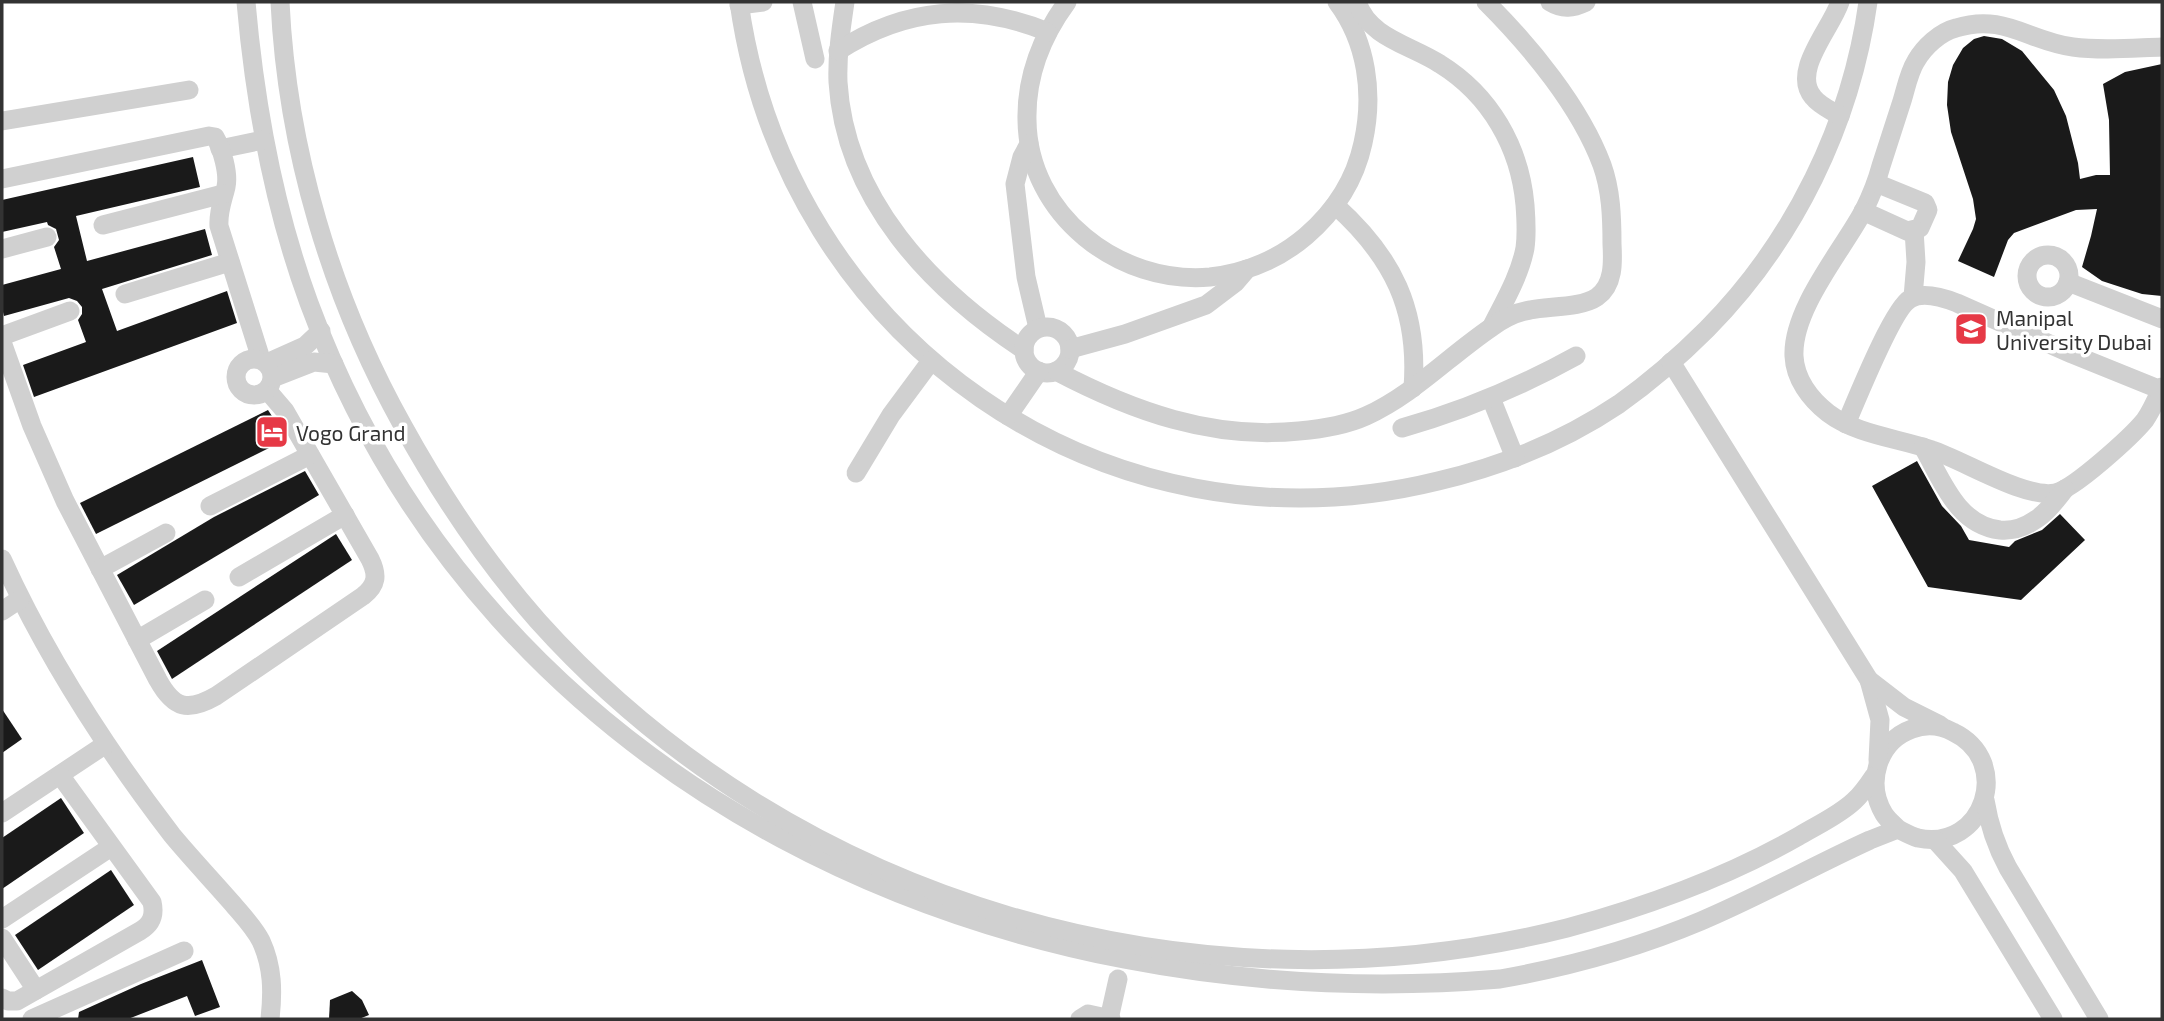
<svg xmlns="http://www.w3.org/2000/svg" width="2164" height="1021" font-family="'Exo 2',sans-serif">
<style>
.building{fill:#1a1a1a}
.lines{fill:none;stroke-linecap:round;stroke-linejoin:round}
.minor{stroke:#d0d0d0;stroke-width:19}
.labels{text-anchor:middle;dominant-baseline:central;stroke-width:7;stroke-linejoin:round;paint-order:stroke}
.poi-label{font-size:21px;fill:#333;stroke:#fff;text-anchor:start}
</style>
<rect width="100%" height="100%" fill="#fff"/>
<g class="building">
<polygon points="1984,36 2002,39 2022,51 2054,90 2066,116 2078,163 2080,179 2096,175 2110,175 2109,120 2103,84 2125,72 2162,64 2162,296 2142,294 2102,281 2082,267 2091,236 2097,209 2076,210 2014,233 2008,240 1994,277 1958,261 1973,229 1976,219 1973,199 1951,132 1947,105 1948,82 1953,65 1963,48 1974,39"/>
<polygon points="193,157 200,187 76,216 87,261 205,229 212,255 102,289 117,331 227,291 237,323 34,397 23,365 86,342 78,320 82,314 82,307 77,301 69,298 4,316 2,308 2,285 61,269 54,247 59,240 56,229 48,225 47,222 2,232 2,200"/>
<polygon points="268,410 287,439 96,534 80,503"/>
<polygon points="1917,461 1942,506 1961,526 1969,540 2009,547 2015,541 2042,530 2060,514 2085,540 2021,600 1928,587 1872,486"/>
<polygon points="305,471 319,495 134,605 117,575 214,517"/>
<polygon points="336,534 352,560 172,679 157,651"/>
<polygon points="2,709 22,739 2,753"/>
<polygon points="61,798 84,833 2,889 2,838"/>
<polygon points="111,870 134,905 38,970 15,935"/>
<polygon points="202,960 220,1007 195,1016 187,996 128,1019 78,1019 79,1012 141,984"/>
<polygon points="352,991 362,1000 369,1015 359,1019 329,1019 330,1000"/>
</g>
<g class="lines">
<g class="minor">
<path d="M246,2c9,103 27,203 63,301 179,485 684,718 1191,676 68,-12 137,-31 201,-58 57,-24 112,-55 169,-81l28,-11c6,3 13,7 20,9 66,14 96,-77 35,-106 -13,-7 -27,-8 -41,-3 -34,12 -47,54 -28,85 3,5 9,10 14,15"/>
<path d="M280,2c7,147 51,295 123,424 38,69 83,136 135,195 256,285 660,400 1029,307 81,-22 160,-51 232,-92 18,-11 39,-20 55,-35 8,-7 14,-16 20,-25"/>
<path d="M739,2c47,337 366,561 699,479 64,-15 126,-40 181,-77 31,-22 61,-48 88,-75 87,-88 144,-205 161,-327"/>
<polyline points="802,2 815,59"/>
<path d="M845,2c-4,27 -8,53 -7,80 7,117 93,207 186,268"/>
<path d="M1067,2c-25,34 -41,75 -40,118 1,95 92,165 183,157 35,-4 69,-18 96,-41 29,-25 49,-56 57,-93 11,-49 4,-101 -26,-141"/>
<path d="M1357,2c12,36 54,43 83,62 50,31 80,83 85,141 1,13 2,29 0,43 -5,27 -21,54 -33,78"/>
<path d="M1550,2c13,8 23,6 36,0"/>
<path d="M1840,2c-9,27 -49,69 -27,95 7,9 18,13 27,19"/>
<polyline points="739,5 763,2"/>
<path d="M2162,47c-29,1 -60,4 -89,0 -45,-6 -69,-34 -117,-19 -16,4 -32,19 -40,33 -7,11 -10,27 -14,40 -7,21 -14,43 -21,65 -4,15 -10,30 -17,44 -22,41 -72,99 -70,146 1,23 16,43 34,57 29,22 70,25 104,37 31,10 93,49 123,43 19,-4 77,-57 90,-73 7,-10 12,-22 17,-33"/>
<path d="M838,51c68,-44 136,-49 210,-19"/>
<polyline points="2,121 189,90"/>
<polyline points="1029,144 1022,157 1015,184 1026,277 1038,328"/>
<polyline points="220,149 263,140"/>
<path d="M2,179l207,-43 6,1c7,12 14,36 11,50 -3,13 -8,24 -7,39l42,133"/>
<path d="M1335,205c58,52 84,105 78,183"/>
<polyline points="1863,211 1907,231 1920,228 1928,210 1925,203 1876,183"/>
<polyline points="103,225 223,194"/>
<polyline points="2,249 47,237"/>
<circle cx="2048" cy="276" r="21"/>
<polyline points="2068,282 2162,319"/>
<polyline points="125,294 230,262"/>
<polyline points="1913,297 1916,262 1914,230"/>
<circle cx="1047" cy="350" r="23"/>
<polyline points="2,336 70,311"/>
<path d="M2,342l30,84 33,75 93,179c16,29 30,32 58,16l147,-100c14,-11 15,-21 7,-37l-85,-148 -18,-21"/>
<polyline points="1070,349 1125,334 1206,305 1235,283 1247,269"/>
<circle cx="254" cy="377" r="18"/>
<polyline points="1671,362 1869,680 1880,720 1878,760"/>
<polyline points="267,363 305,346 321,331"/>
<path d="M1056,371c76,40 156,69 243,60 23,-2 47,-6 67,-15 48,-22 83,-60 126,-89 11,-8 25,-15 38,-17 19,-4 51,-2 67,-13 17,-12 16,-35 15,-53 0,-27 -1,-54 -10,-79 -22,-59 -72,-119 -116,-163"/>
<polyline points="273,378 314,362 334,364"/>
<polyline points="1491,398 1515,458"/>
<polyline points="1008,416 1039,371"/>
<path d="M1846,424c10,-23 47,-116 64,-125 13,-8 34,-1 47,4l115,51 89,36"/>
<path d="M1402,428c61,-17 118,-41 174,-72"/>
<path d="M1923,447c19,33 34,78 77,83 12,1 25,-3 35,-10 12,-7 21,-20 30,-31"/>
<polyline points="856,473 891,415 931,361"/>
<polyline points="210,506 310,455"/>
<path d="M2,559c45,99 104,190 170,276 19,23 40,45 60,68 10,12 22,24 29,38 12,26 12,51 9,78"/>
<polyline points="100,569 166,533"/>
<polyline points="239,577 345,515"/>
<polyline points="2,611 20,599"/>
<polyline points="137,640 205,600"/>
<polyline points="1869,680 1904,707 1940,725"/>
<path d="M1985,800c4,25 11,46 23,68l91,151"/>
<polyline points="2,813 106,744"/>
<polyline points="1935,840 1963,871 2053,1019"/>
<polyline points="2,919 111,847"/>
<polyline points="2,938 36,990"/>
<path d="M2,998l6,3h9l123,-70c12,-7 15,-16 12,-29l-92,-127"/>
<polyline points="32,1019 184,951"/>
<polyline points="1080,1019 1088,1014 1111,1019"/>
<polyline points="1109,1019 1118,979"/>
</g>
</g>
<defs>
<symbol id="university-square" viewBox="-11 -11 22 22"><rect x="-9" y="-9" width="18" height="18" rx="4" fill="#e63946" stroke="#fff"/><path d="M0-5L7-2L0 1L-7-2ZM-4 1L0 2.5L4 1V4Q0 6-4 4Z" fill="#fff"/></symbol>
<symbol id="hotel-square" viewBox="-11 -11 22 22"><rect x="-9" y="-9" width="18" height="18" rx="4" fill="#e63946" stroke="#fff"/><path d="M-6-4.5h1.5V1H6V5H4.5V3h-9V5H-6ZM-4 0a1.8 1.8 0 1 1 3.6 0ZM.5 0V-2.5h3Q6-2.5 6 0Z" fill="#fff"/></symbol>
</defs>
<g fill-rule="evenodd">
<use href="#university-square" x="1952" y="310" width="38" height="38"/>
<use href="#hotel-square" x="253" y="413" width="38" height="38"/>
</g>
<g class="labels">
<g class="poi-label">
<text x="1996" y="317">Manipal<tspan x="1996" dy="24">University Dubai</tspan></text>
<text x="296" y="432">Vogo Grand</text>
</g>
</g>
<rect width="2164" height="1021" fill="none" stroke="#333333" stroke-width="7"/>
</svg>
